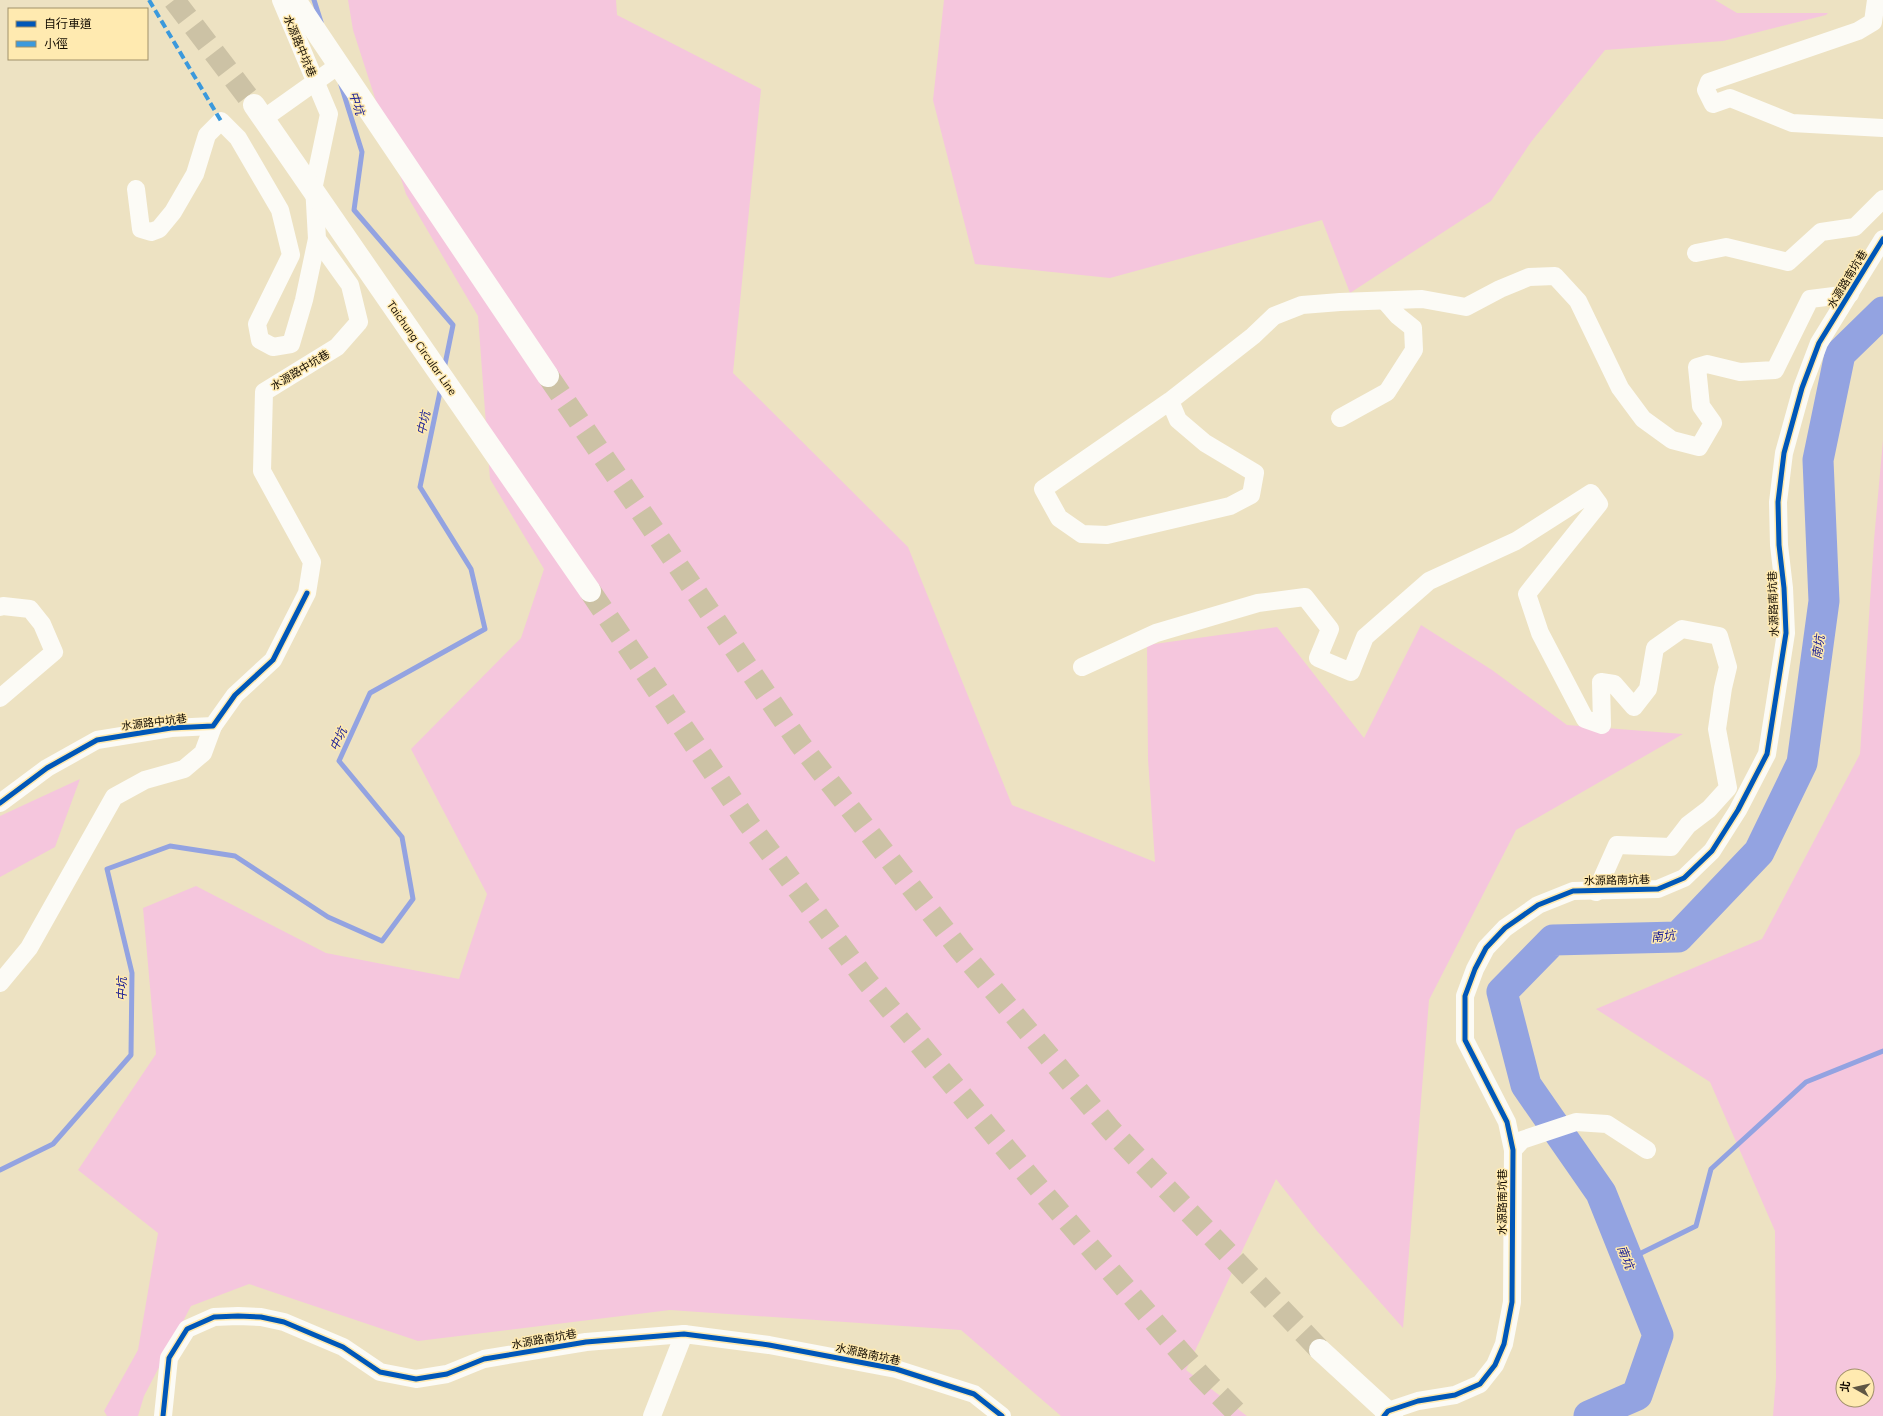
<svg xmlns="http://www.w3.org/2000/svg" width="1883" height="1416" font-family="Mulish,'Noto Sans TC',sans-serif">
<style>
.green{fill:#f5c6dd;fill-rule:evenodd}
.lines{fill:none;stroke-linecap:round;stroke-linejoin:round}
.stream{stroke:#93a3e1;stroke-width:5}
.river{stroke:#93a3e1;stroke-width:31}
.highway-tunnel{stroke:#ccc2a5;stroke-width:22;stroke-dasharray:22 11;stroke-linecap:butt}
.minor{stroke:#fcfbf6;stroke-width:18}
.highway{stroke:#fcfbf6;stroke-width:22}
.quiet{stroke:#3b99dc;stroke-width:4;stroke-dasharray:8 4;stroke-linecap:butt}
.cycleway-casing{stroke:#ffeab0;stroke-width:8}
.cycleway{stroke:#0057b8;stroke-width:5}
.labels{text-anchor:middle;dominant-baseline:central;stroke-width:3;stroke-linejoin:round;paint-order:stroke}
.street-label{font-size:11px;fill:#130b00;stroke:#ffeab0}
.water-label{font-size:12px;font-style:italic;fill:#1c2096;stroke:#ffeab0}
</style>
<rect width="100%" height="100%" fill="#ede2c2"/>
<g class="green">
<polygon points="348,0 616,0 617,15 761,89 733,373 908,547 1012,805 1155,862 1148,759 1147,645 1277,627 1364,738 1421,625 1492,670 1567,725 1683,734 1516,830 1429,1000 1403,1328 1317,1231 1276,1179 1186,1370 1247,1416 1061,1416 961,1330 670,1310 418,1341 249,1284 191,1306 144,1396 138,1416 107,1416 104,1411 138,1350 158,1233 78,1170 156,1054 143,908 196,886 326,953 459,979 487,894 411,749 521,638 544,569 490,479 478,316 406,194 353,30"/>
<polygon points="944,0 1715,0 1737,13 1828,13 1826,15 1723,41 1605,50 1531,142 1491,201 1350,293 1322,220 1110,278 975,264 933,100"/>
<path d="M1883,440v976h-110l3,-38 -1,-147 -65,-149 -114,-73 166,-70 98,-185 14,-214zM1843,1376h24v24h-24z"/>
<polygon points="80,779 55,847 0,877 0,816"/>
</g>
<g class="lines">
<g class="stream">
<polyline points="314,0 321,22"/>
<polyline points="341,85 362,152 354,210 453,325 444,369"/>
<polyline points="0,1170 53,1144 131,1055 132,973 107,869 170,846 235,856 328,917 382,941 413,899 402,837 339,761 370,693 485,629 471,569 420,487 441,387"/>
<polyline points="1627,1260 1696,1226 1711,1169 1806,1082 1883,1051"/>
</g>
<polyline class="river" points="1589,1416 1637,1395 1658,1335 1601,1193 1526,1085 1502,992 1553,940 1678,937 1759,852 1802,763 1824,601 1818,460 1840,354 1883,312"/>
<g class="highway-tunnel">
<polyline points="174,0 254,105"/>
<polyline points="548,376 800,744 960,950 1110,1129 1320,1350"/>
<polyline points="590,591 748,823 866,980 1032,1180 1201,1376 1240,1416"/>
</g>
<g class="minor">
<polyline points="1876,0 1873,22 1858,31 1709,82 1706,90 1713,104 1730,98 1792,123 1883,128"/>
<polyline points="263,119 339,65"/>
<polyline points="136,189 141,229 151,232 159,229 173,212 195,174 207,135 221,121 238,138 280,210 291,255 257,324 260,340 273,347 291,344 304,300 317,239"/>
<polyline points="1696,253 1726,247 1788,262 1821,232 1855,227 1883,199"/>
<polyline points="1170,401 1178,420 1205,443 1255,473 1251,495 1230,506 1107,535 1082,534 1059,518 1043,489 1170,401 1253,336 1274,316 1302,305 1340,302 1422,299 1466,307 1500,289 1529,277 1555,276 1578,301 1620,388 1643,419 1672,440 1699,447 1713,423 1701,406 1697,367 1707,364 1740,372 1775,370 1810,299 1850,294"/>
<polyline points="1340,418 1387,392 1414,350 1413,328 1398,316 1385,301"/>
<polyline points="0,607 3,606 30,609 42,624 54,652 0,698"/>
<polyline points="1082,667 1156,633 1258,603 1305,597 1330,629 1318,658 1351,672 1365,637 1429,581 1516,541 1591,493 1599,504 1527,594 1540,633 1585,719 1602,725 1601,682 1614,684 1634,707 1648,689 1655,648 1682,629 1719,636 1728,667 1723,688 1717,729 1728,788 1709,809 1688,825 1671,847 1617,845 1596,892"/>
<polyline points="0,803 47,768 97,740 171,728 213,726 235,695 273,660 307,593 312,562 262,471 264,392 337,347 359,322 350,285 317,239 314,185 329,114 281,0"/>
<polyline points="0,983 29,948 114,797 145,780 184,769 203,753 213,726"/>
<polyline points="1513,1150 1522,1140 1576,1122 1607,1124 1647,1150"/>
<polyline points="163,1416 169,1358 187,1329 214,1317 238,1316 261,1317 284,1322 343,1347 380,1372 416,1379 447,1374 484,1359 586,1342 684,1334 769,1345 896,1369 974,1394 1002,1416"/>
<polyline points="652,1416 684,1334"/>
<polyline points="1384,1416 1388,1411 1418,1401 1455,1395 1480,1384 1495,1365 1504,1344 1512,1302 1513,1150 1507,1122 1465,1040 1465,996 1475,969 1486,948 1505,928 1538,905 1573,891 1658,889 1684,878 1712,851 1738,810 1767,754 1786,633 1784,588 1779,545 1778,502 1784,453 1802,388 1819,343 1883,239"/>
</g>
<g class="highway">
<polyline points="295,0 548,376"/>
<polyline points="254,105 590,591"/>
<polyline points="1320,1350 1392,1416"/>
</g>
<polyline class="quiet" points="149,0 221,121"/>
<defs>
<g id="cycleway">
<polyline points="0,803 47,768 97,740 171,728 213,726 235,695 273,660 307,593"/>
<polyline points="163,1416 169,1358 187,1329 214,1317 238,1316 261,1317 284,1322 343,1347 380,1372 416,1379 447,1374 484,1359 586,1342 684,1334 769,1345 896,1369 974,1394 1002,1416"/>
<polyline points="1384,1416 1388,1411 1418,1401 1455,1395 1480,1384 1495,1365 1504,1344 1512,1302 1513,1150 1507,1122 1465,1040 1465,996 1475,969 1486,948 1505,928 1538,905 1573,891 1658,889 1684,878 1712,851 1738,810 1767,754 1786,633 1784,588 1779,545 1778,502 1784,453 1802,388 1819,343 1883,239"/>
</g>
</defs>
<use href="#cycleway" class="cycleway-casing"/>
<use href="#cycleway" class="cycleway"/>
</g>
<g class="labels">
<g class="street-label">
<text transform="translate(300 46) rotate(67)">水源路中坑巷</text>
<text transform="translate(1847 279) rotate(-59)">水源路南坑巷</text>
<text transform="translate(422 348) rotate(55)">Taichung Circular Line</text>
<text transform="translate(300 370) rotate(-31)">水源路中坑巷</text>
<text transform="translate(1773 604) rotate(-92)">水源路南坑巷</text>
<text transform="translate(154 722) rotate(-7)">水源路中坑巷</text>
<text transform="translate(1617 880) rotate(-1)">水源路南坑巷</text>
<text transform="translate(1502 1202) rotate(-90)">水源路南坑巷</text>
<text transform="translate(544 1339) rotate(-10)">水源路南坑巷</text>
<text transform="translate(868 1354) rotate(12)">水源路南坑巷</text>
</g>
<g class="water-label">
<text transform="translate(357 103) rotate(72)">中坑</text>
<text transform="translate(423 423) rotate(-78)">中坑</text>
<text transform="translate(1818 647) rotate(-82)">南坑</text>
<text transform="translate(338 739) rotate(-65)">中坑</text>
<text transform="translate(1663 936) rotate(-6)">南坑</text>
<text transform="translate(121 989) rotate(-90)">中坑</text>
<text transform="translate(1626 1257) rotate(68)">南坑</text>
</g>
</g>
<rect x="8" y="8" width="140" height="52" fill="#ffeab0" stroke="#a1916a"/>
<rect x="16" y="21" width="20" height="6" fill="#0057b8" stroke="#a1916a"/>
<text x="44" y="28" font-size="12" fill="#130b00">自行車道</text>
<rect x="16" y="41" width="20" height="6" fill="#3b99dc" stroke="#a1916a"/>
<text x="44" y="48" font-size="12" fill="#130b00">小徑</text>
<g transform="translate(1855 1388) rotate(278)"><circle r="19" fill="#ffeab0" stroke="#a1916a"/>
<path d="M0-3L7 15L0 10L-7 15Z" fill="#5f5644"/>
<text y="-6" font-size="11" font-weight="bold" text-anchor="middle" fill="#130b00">北</text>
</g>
</svg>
